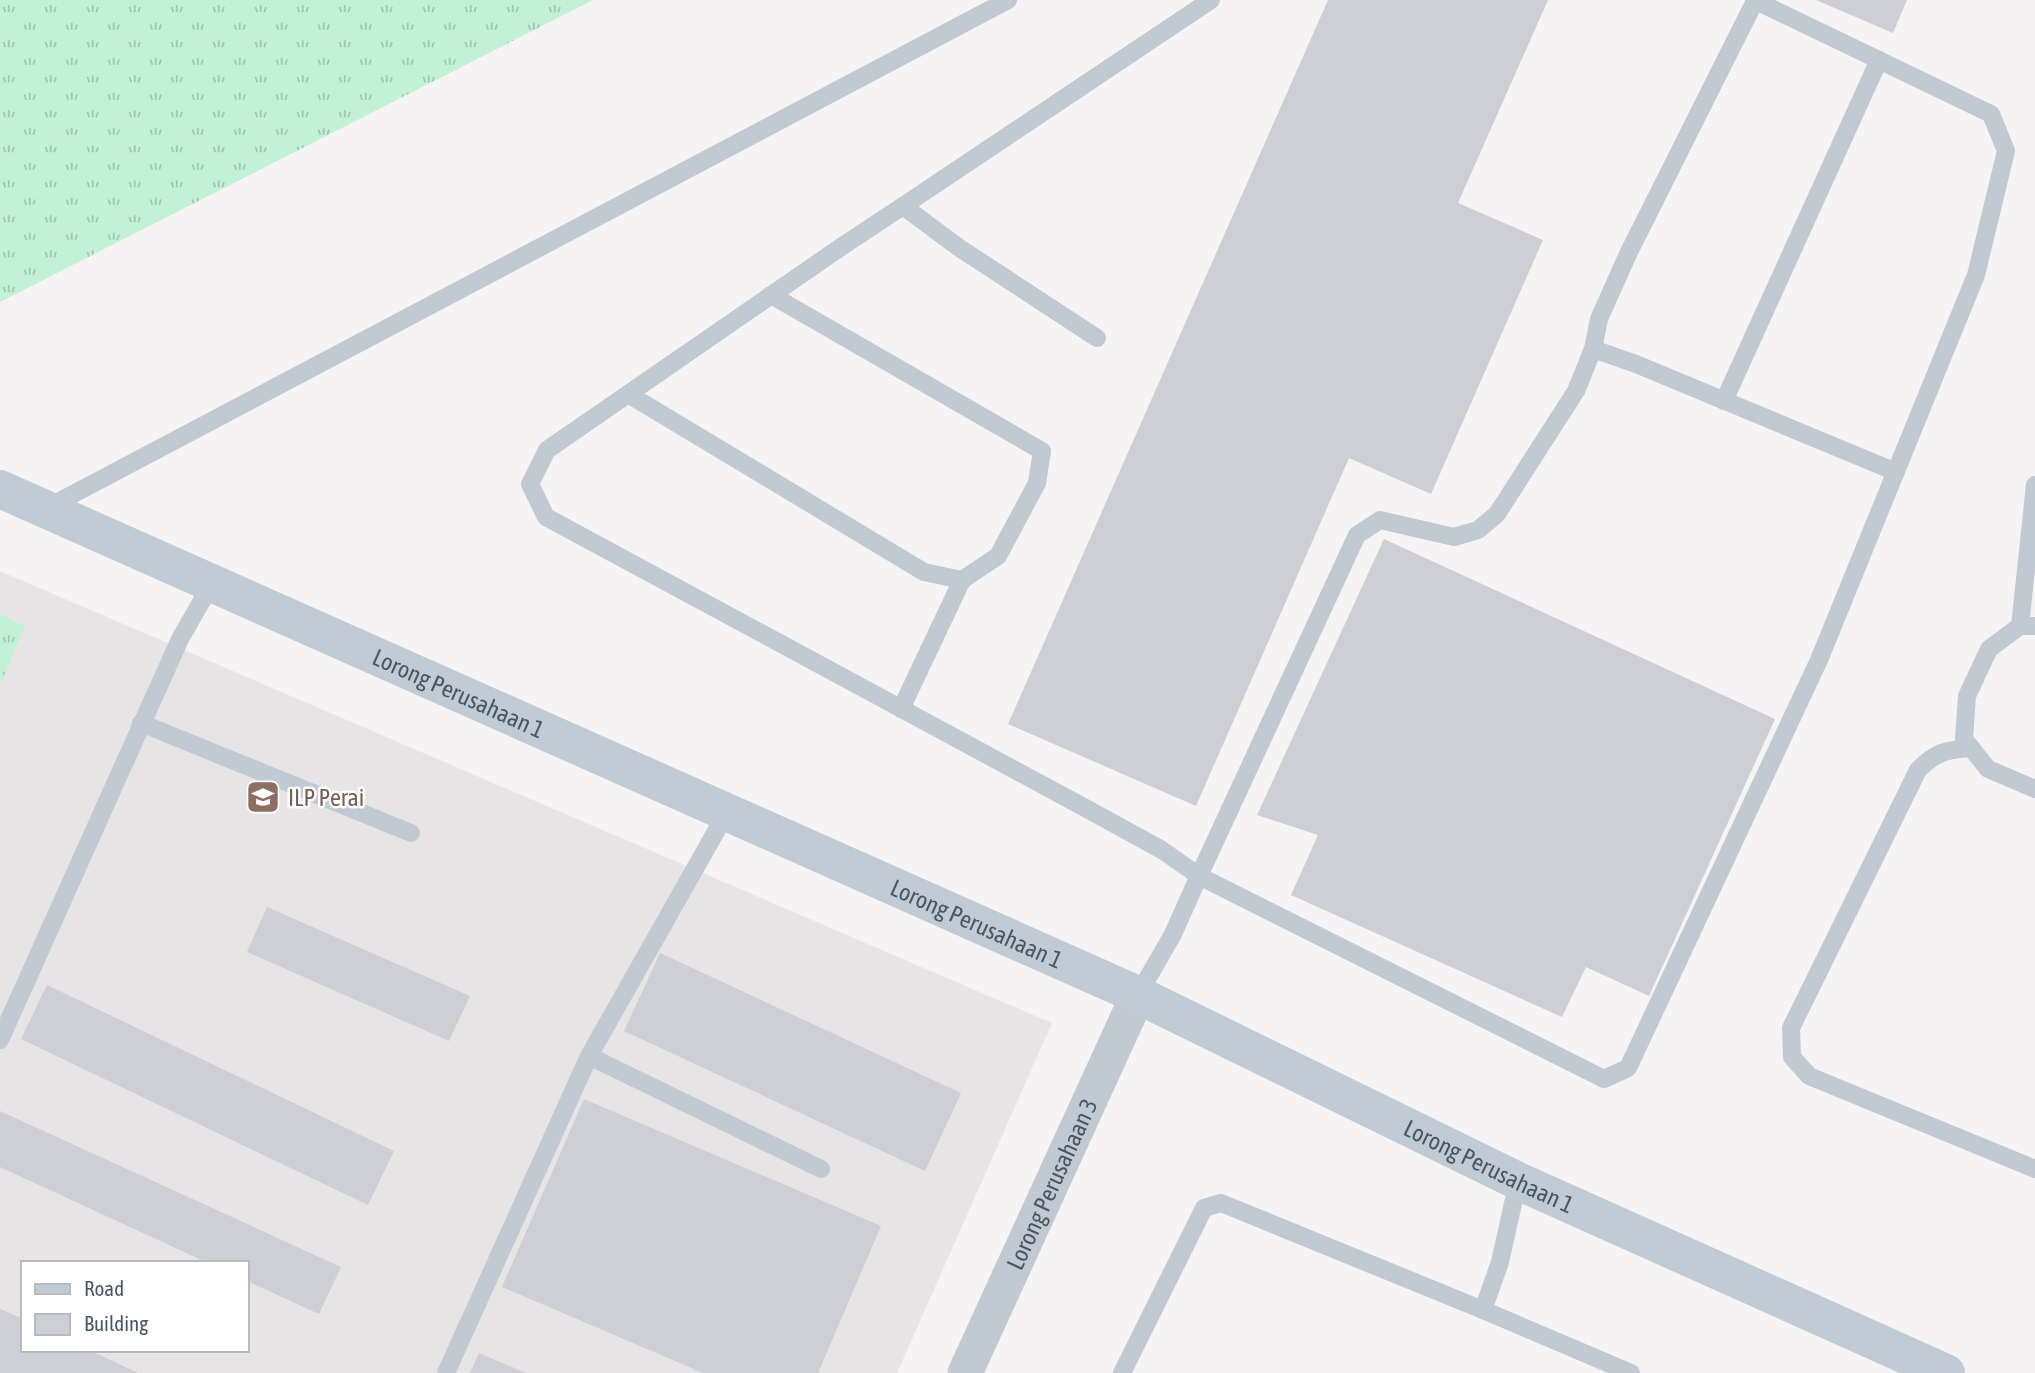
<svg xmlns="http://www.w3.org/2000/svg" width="2035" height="1373" font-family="'Asap Condensed',sans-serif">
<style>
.education{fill:#e6e4e5;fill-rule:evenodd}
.grass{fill:url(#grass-tufts)}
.building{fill:#cdcfd5}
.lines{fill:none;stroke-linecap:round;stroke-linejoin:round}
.lane{stroke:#c1cad2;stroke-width:18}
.street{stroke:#c1cad2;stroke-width:35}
.secondary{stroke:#c1cbd6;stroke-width:38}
.labels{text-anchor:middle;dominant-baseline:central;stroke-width:5;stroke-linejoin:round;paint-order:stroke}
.street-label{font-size:24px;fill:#4a5661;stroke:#fff}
.education-label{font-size:24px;fill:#785e54;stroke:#fff;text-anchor:start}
</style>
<defs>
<pattern id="grass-tufts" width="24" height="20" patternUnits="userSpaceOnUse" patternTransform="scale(1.75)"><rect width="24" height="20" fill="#c3f1d5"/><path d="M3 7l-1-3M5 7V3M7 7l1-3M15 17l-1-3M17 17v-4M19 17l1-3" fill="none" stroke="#a0c6b0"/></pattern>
</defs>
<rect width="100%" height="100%" fill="#f5f3f3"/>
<path class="education" d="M0,571l1052,452 -155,350h-897zM23,1263h224v87h-224z"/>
<g class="grass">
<polygon points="0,0 593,0 0,302"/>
<polygon points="0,614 25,626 0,685"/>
</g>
<g class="building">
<polygon points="1328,0 1548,0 1458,203 1543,240 1431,494 1349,458 1196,806 1008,724"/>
<polygon points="1816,0 1907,0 1893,33"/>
<polygon points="1384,539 1775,719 1649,996 1586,967 1562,1017 1291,895 1318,835 1257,815"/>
<polygon points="267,907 470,996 449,1041 247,952"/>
<polygon points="660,953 961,1093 925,1171 624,1031"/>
<polygon points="47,985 394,1151 368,1205 21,1039"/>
<polygon points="584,1099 881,1226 818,1373 703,1373 502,1287"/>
<polygon points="0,1111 341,1267 319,1314 247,1281 247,1263 208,1263 0,1167"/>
<polygon points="0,1309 23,1319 23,1350 89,1350 138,1373 0,1373"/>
<polygon points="479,1353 526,1373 470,1373"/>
</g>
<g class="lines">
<g class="lane">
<polyline points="1754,0 1991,114 2006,151 1976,275 1819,660 1628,1068 1604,1079 1199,876 1357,535 1380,520 1454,537 1478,530 1497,514 1576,391 1593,349 1636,364 1896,472"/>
<polyline points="903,206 1211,0"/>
<polyline points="1097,338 958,247 903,206 841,247 547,450 530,484 546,517 1089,810 1162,850 1199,876 1173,934 1138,995"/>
<polyline points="1593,349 1599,319 1628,254 1755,1"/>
<polyline points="628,394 924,572 962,580 998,556 1037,483 1042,451 771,295"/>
<polyline points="1724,401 1879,60"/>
<polyline points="45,509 1008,0"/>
<polyline points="2020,626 2035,485"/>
<polyline points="2035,626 2020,626 1989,649 1967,696 1964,739 1988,769 2035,789"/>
<polyline points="901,709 962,580"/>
<polyline points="141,723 411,833"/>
<path d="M1971,748c-26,2 -35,4 -53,22l-127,258 1,29 17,19 226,93"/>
<polyline points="0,1040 180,639 212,583"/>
<polyline points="589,1056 821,1169"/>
<polyline points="1518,1181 1500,1262 1483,1310 1631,1373"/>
<polyline points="446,1373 589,1056 727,812"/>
<polyline points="1122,1373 1204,1208 1221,1203 1483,1310"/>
</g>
<path class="street" id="s1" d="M965,1373l173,-378"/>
<path class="secondary" id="s2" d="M0,489l1138,506 380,186 428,192"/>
</g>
<defs>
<symbol id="university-square" viewBox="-11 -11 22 22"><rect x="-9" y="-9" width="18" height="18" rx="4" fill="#8d6e63" stroke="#fff"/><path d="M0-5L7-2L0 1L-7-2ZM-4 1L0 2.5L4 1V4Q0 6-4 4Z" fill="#fff"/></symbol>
</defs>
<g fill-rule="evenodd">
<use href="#university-square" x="244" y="778" width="38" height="38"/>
</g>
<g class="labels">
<g class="street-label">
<text stroke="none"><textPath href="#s2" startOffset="502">Lorong Perusahaan 1</textPath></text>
<text stroke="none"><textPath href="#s2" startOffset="1069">Lorong Perusahaan 1</textPath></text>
<text stroke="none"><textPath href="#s2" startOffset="1636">Lorong Perusahaan 1</textPath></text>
<text stroke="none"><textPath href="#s1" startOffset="208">Lorong Perusahaan 3</textPath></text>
</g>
<g class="education-label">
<text x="288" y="797">ILP Perai</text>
</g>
</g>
<rect x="21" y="1261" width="228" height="91" fill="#ffffff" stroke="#b7bbc0" stroke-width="2"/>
<rect x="35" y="1284" width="35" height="10" fill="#c1cbd6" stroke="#b7bbc0" stroke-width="2"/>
<text x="84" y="1296" font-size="21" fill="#4a5661">Road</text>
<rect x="35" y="1314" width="35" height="21" fill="#cdcfd5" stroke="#b7bbc0" stroke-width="2"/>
<text x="84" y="1331" font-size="21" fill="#4a5661">Building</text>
</svg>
